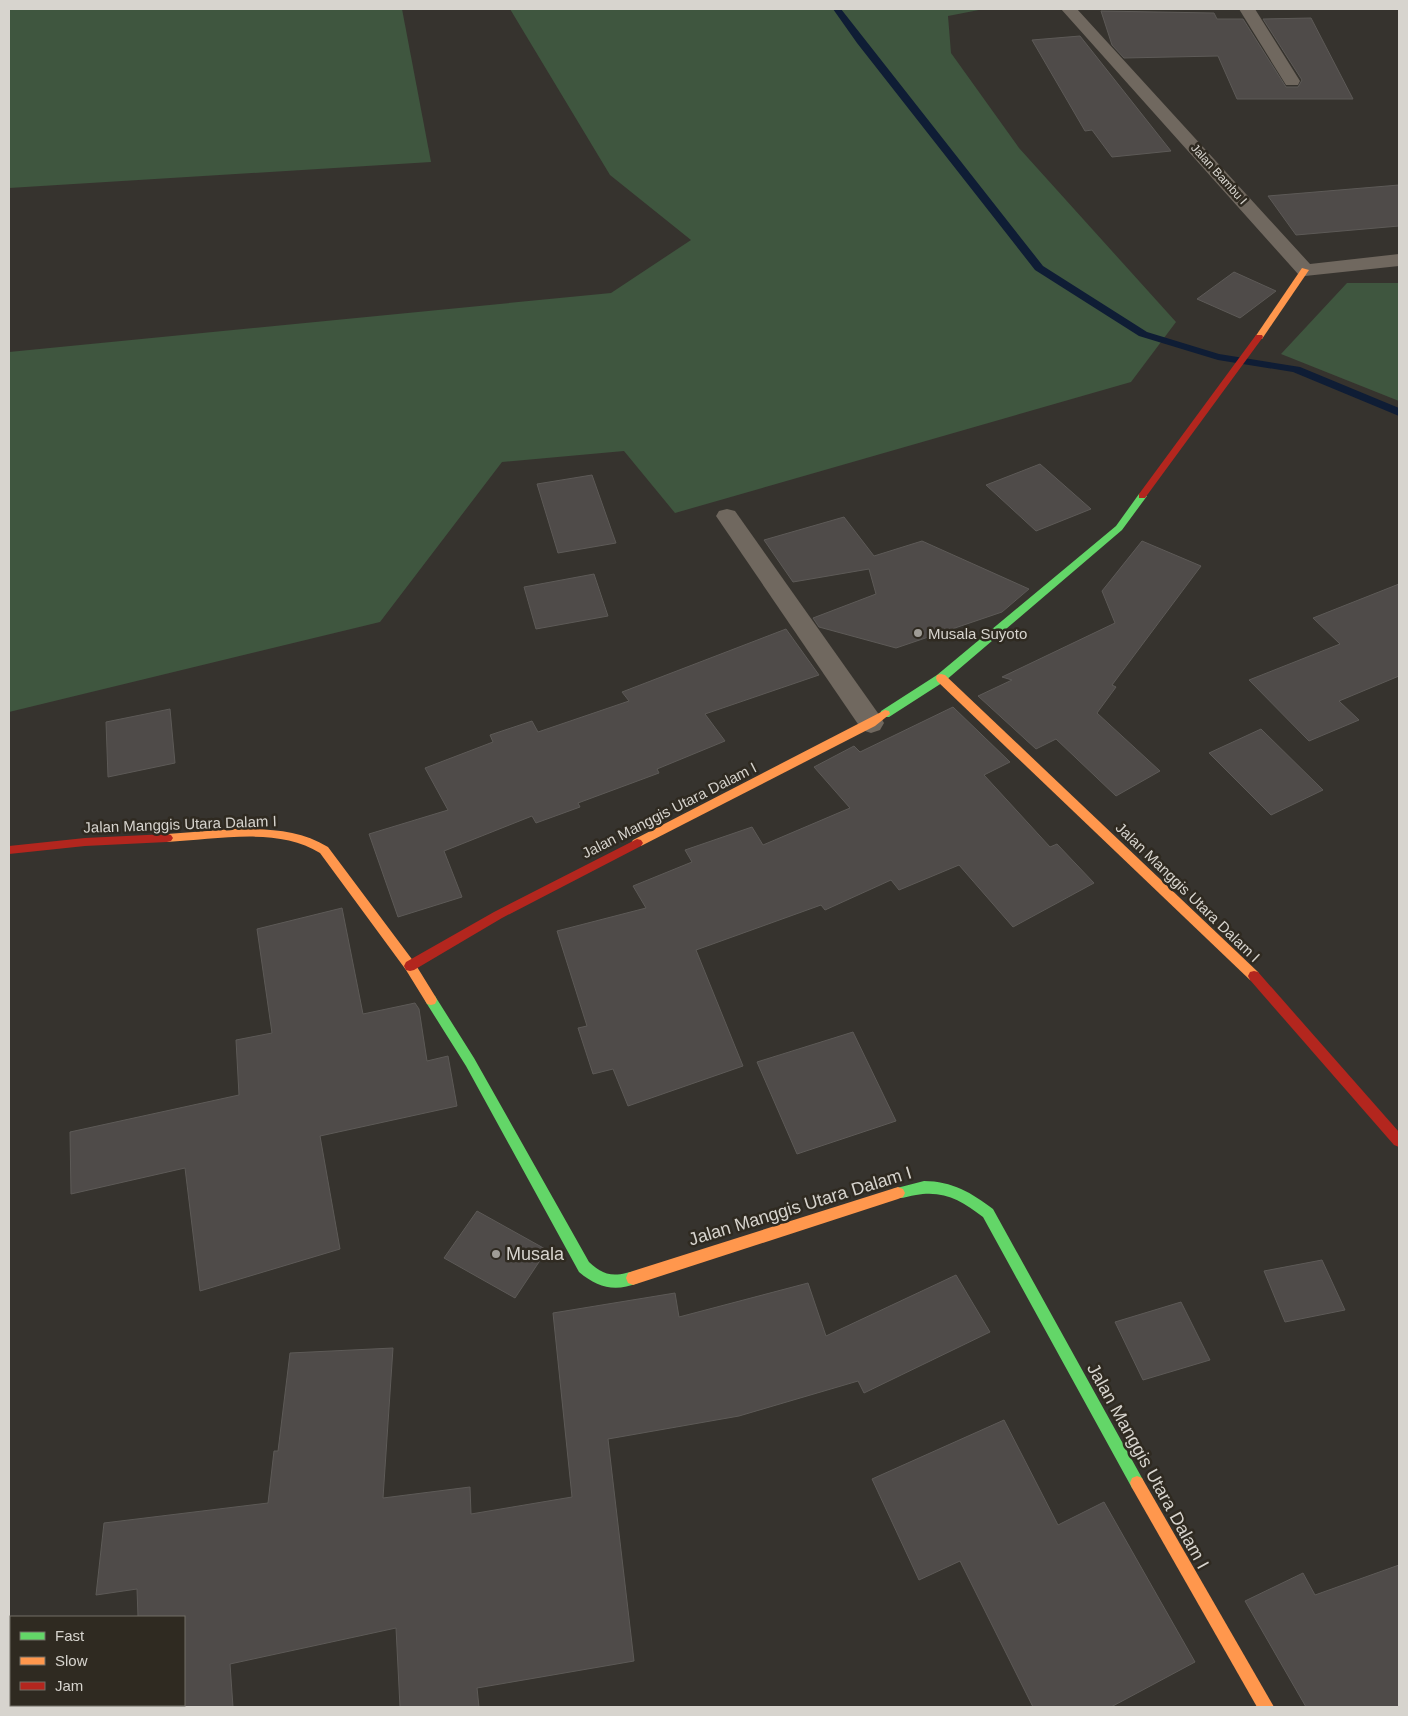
<svg xmlns="http://www.w3.org/2000/svg" width="1408" height="1716" font-family="Arial,sans-serif">
<style>
.green{fill:#3f563f}
.lines{fill:none;stroke-linecap:round;stroke-linejoin:round}
.stream{fill:#0f1d35;fill-rule:evenodd}
.building{fill:#4f4b49;stroke:#5d5a57}
.street{fill:#70685f;fill-rule:evenodd}
.fast{fill:#63d668;fill-rule:evenodd}
.slow{fill:#ff974d;fill-rule:evenodd}
.jam{fill:#b3261e;fill-rule:evenodd}
.poi-dot{fill:#9f9c96;stroke:#2f2a21;stroke-width:2}
.labels{text-anchor:middle;dominant-baseline:central;stroke-width:5;stroke-linejoin:round;paint-order:stroke}
.far-street-label{font-size:12px;fill:#d7d4ce;stroke:#2f2a21}
.poi-label{font-size:15px;fill:#d7d4ce;stroke:#2f2a21;text-anchor:start}
.street-label{font-size:15px;fill:#d7d4ce;stroke:#2f2a21}
.near-street-label{font-size:18px;fill:#d7d4ce;stroke:#2f2a21}
.near-poi-label{font-size:18px;fill:#d7d4ce;stroke:#2f2a21;text-anchor:start}
</style>
<rect width="100%" height="100%" fill="#36332e"/>
<g class="green">
<polygon points="9,9 402,9 431,162 9,188"/>
<polygon points="510,9 984,9 948,16 951,53 1019,148 1176,322 1131,382 675,513 624,451 502,462 380,622 9,712 9,352 611,293 691,240 610,175"/>
<polygon points="1347,283 1399,283 1399,401 1281,354"/>
</g>
<g class="lines">
<polygon class="stream" points="833,9 841,9 1043,266 1147,332 1219,354 1300,367 1399,408 1399,416 1293,372 1218,360 1139,336 1035,270 857,43"/>
</g>
<g class="building">
<polygon points="1101,11 1214,13 1217,19 1243,19 1286,87 1298,87 1302,80 1263,19 1311,18 1353,99 1237,99 1218,56 1124,58 1112,45"/>
<polygon points="1080,36 1171,151 1112,157 1092,130 1085,131 1032,40"/>
<polygon points="1399,185 1399,226 1296,235 1268,196"/>
<polygon points="1234,272 1276,291 1240,318 1197,299"/>
<polygon points="1040,464 1091,509 1036,531 986,485"/>
<polygon points="592,475 616,543 558,553 537,484"/>
<polygon points="844,517 874,556 922,541 1029,589 1002,612 896,648 819,627 813,618 876,594 869,569 793,582 764,540"/>
<polygon points="1142,541 1201,566 1112,685 1116,687 1097,713 1160,771 1116,796 1056,739 1036,749 978,696 1012,680 1002,677 1115,623 1102,591"/>
<polygon points="594,574 608,616 536,629 524,587"/>
<polygon points="1399,584 1399,676 1339,701 1359,720 1309,741 1249,680 1340,644 1313,618"/>
<polygon points="786,629 819,675 705,714 725,741 657,769 659,773 578,803 580,807 536,823 532,816 444,851 462,897 398,917 369,834 448,810 425,768 493,742 490,735 532,721 538,732 629,701 622,692"/>
<polygon points="953,707 1010,762 984,775 1050,847 1057,844 1094,883 1013,927 959,865 899,890 891,880 825,910 821,905 696,950 743,1066 628,1106 613,1069 593,1074 578,1028 587,1026 557,931 646,908 633,886 692,862 685,850 752,827 763,845 850,808 814,767 854,746 860,752"/>
<polygon points="170,709 175,763 108,777 106,722"/>
<polygon points="1261,729 1323,790 1271,815 1209,753"/>
<polygon points="342,908 363,1014 415,1003 419,1009 427,1061 448,1056 457,1106 320,1136 340,1249 200,1291 185,1168 71,1194 70,1132 239,1095 236,1040 272,1033 257,929"/>
<polygon points="853,1032 896,1121 797,1154 757,1062"/>
<polygon points="477,1211 547,1250 515,1298 444,1258"/>
<polygon points="1322,1260 1345,1310 1285,1322 1264,1271"/>
<polygon points="956,1275 990,1332 864,1393 858,1381 739,1416 608,1439 634,1661 477,1688 479,1707 400,1707 396,1628 230,1664 233,1707 184,1707 184,1617 138,1617 137,1589 96,1595 104,1523 268,1503 274,1451 278,1451 290,1353 393,1348 383,1498 470,1487 471,1514 572,1497 553,1313 675,1293 679,1317 808,1283 826,1336"/>
<polygon points="1181,1302 1210,1360 1143,1380 1115,1322"/>
<polygon points="1004,1420 1058,1525 1104,1502 1195,1662 1111,1707 1033,1707 960,1561 919,1580 872,1479"/>
<polygon points="1399,1565 1399,1707 1306,1707 1245,1601 1303,1573 1315,1595"/>
</g>
<g class="lines">
<g class="street">
<polygon points="1061,9 1077,9 1310,264 1399,254 1399,266 1305,276 1298,274"/>
<polygon points="1239,9 1255,9 1300,81 1298,85 1286,85"/>
<polygon points="727,509 735,511 880,716 884,723 880,730 871,733 862,730 716,516 719,511"/>
</g>
<g class="fast">
<polygon points="1142,493 1147,496 1122,530 945,681 889,717 881,717 880,714 881,711 937,675 1116,526 1139,494"/>
<path d="M431,995l4,1 39,62 115,204c12,11 21,15 37,11 5,-1 7,-2 12,0l2,5 -2,5c-23,9 -40,5 -59,-11l-113,-206 -39,-62 -2,-4 2,-4z"/>
<path d="M924,1181c28,0 48,12 69,28l149,269 2,5 -2,5 -5,2 -5,-2 -149,-271c-21,-16 -39,-27 -67,-22 -8,1 -15,5 -23,2l-2,-4 2,-4z"/>
</g>
<g class="slow">
<polygon points="1302,268 1309,270 1262,339 1256,339 1255,337"/>
<polygon points="941,674 945,675 1258,972 1260,976 1258,980 1254,981 1250,980 937,681 936,678 937,675"/>
<polygon points="885,710 889,711 890,714 875,726 641,846 633,846 631,843 633,840"/>
<path d="M234,829c34,0 65,0 94,18l86,115 21,34 2,4 -2,4 -4,1 -4,-1 -21,-34 -86,-117c-42,-27 -105,-13 -153,-11l-4,-1 -2,-3 2,-3 4,-1z"/>
<polygon points="898,1187 903,1189 905,1193 903,1197 898,1199 633,1285 628,1283 626,1278 628,1273 633,1271"/>
<polygon points="1137,1476 1142,1478 1274,1707 1257,1707 1132,1488 1130,1483 1132,1478"/>
</g>
<g class="jam">
<polygon points="1256,335 1262,335 1263,337 1145,498 1139,498 1139,494"/>
<polygon points="167,834 171,835 173,838 171,841 167,842 85,846 9,854 9,846 85,838"/>
<polygon points="637,839 641,840 643,843 641,846 502,918 414,970 410,971 406,970 404,966 406,962 494,912"/>
<polygon points="1254,971 1258,972 1399,1132 1399,1147 1394,1145 1250,980 1248,976 1250,972"/>
</g>
</g>
<g class="poi-dot">
<circle cx="918" cy="633" r="5"/>
<circle cx="496" cy="1254" r="5"/>
</g>
<g class="labels">
<g class="far-street-label">
<text transform="translate(1219 174) rotate(48)">Jalan Bambu I</text>
</g>
<g class="poi-label">
<text x="928" y="633">Musala Suyoto</text>
</g>
<g class="street-label">
<text transform="translate(669 810) rotate(-27)">Jalan Manggis Utara Dalam I</text>
<text transform="translate(180 824) rotate(-2)">Jalan Manggis Utara Dalam I</text>
<text transform="translate(1188 892) rotate(44)">Jalan Manggis Utara Dalam I</text>
</g>
<g class="near-street-label">
<text transform="translate(800 1206) rotate(-17)">Jalan Manggis Utara Dalam I</text>
<text transform="translate(1148 1466) rotate(61)">Jalan Manggis Utara Dalam I</text>
</g>
<g class="near-poi-label">
<text x="506" y="1254">Musala</text>
</g>
</g>
<rect width="1408" height="1716" fill="none" stroke="#d7d4ce" stroke-width="20"/>
<rect x="10" y="1616" width="175" height="90" fill="#2f2a21" stroke="#726e66"/>
<rect x="20" y="1632" width="25" height="8" fill="#63d668" stroke="#726e66"/>
<text x="55" y="1641" font-size="15" fill="#d7d4ce">Fast</text>
<rect x="20" y="1657" width="25" height="8" fill="#ff974d" stroke="#726e66"/>
<text x="55" y="1666" font-size="15" fill="#d7d4ce">Slow</text>
<rect x="20" y="1682" width="25" height="8" fill="#b3261e" stroke="#726e66"/>
<text x="55" y="1691" font-size="15" fill="#d7d4ce">Jam</text>
</svg>
